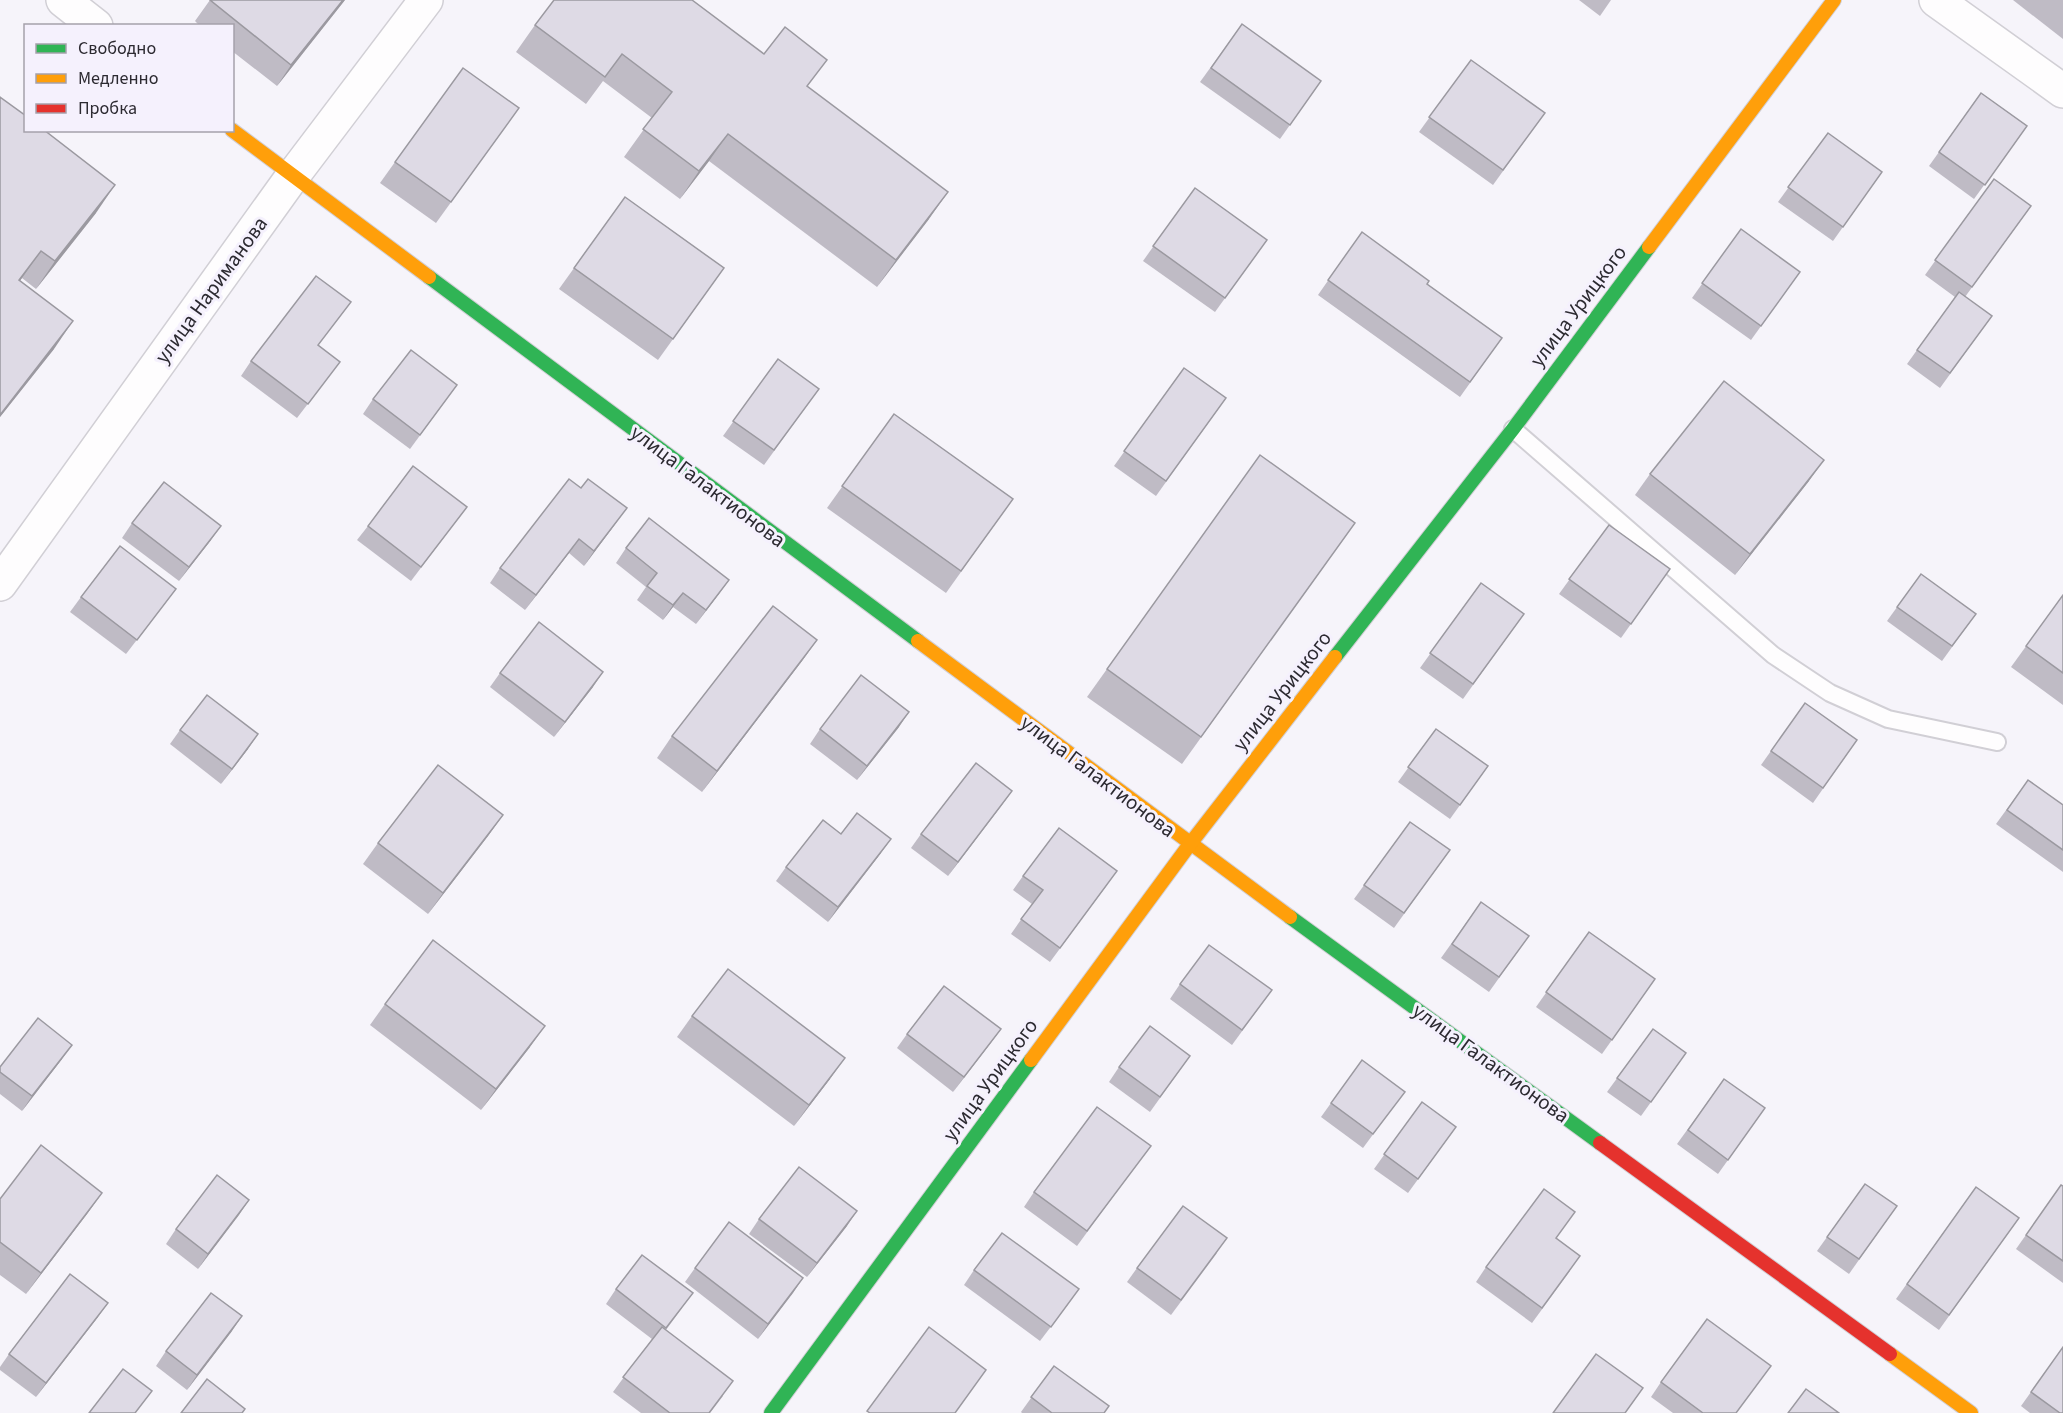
<svg xmlns="http://www.w3.org/2000/svg" width="2063" height="1413" font-family="'Source Sans 3',sans-serif">
<style>
.lines{fill:none;stroke-linecap:round;stroke-linejoin:round}
.lane-casing{stroke:#d1cfd5;stroke-width:20}
.street-casing{stroke:#d1cfd5;stroke-width:36}
.fast-casing{stroke:#d1cfd5;stroke-width:16}
.slow-casing{stroke:#d1cfd5;stroke-width:16}
.jam-casing{stroke:#d1cfd5;stroke-width:16}
.lane{stroke:#fefdfe;stroke-width:16}
.street{stroke:#fefdfe;stroke-width:33}
.fast{stroke:#30b455;stroke-width:14}
.slow{stroke:#ff9f0a;stroke-width:14}
.jam{stroke:#e5322d;stroke-width:14}
.wall{fill:#bfbbc5}
.shaded-wall{fill:#9b99a0}
.building{fill:#dedae5;stroke:#9b99a0;stroke-width:1.5}
.labels{text-anchor:middle;dominant-baseline:central;stroke-width:6;stroke-linejoin:round;paint-order:stroke}
.street-label{font-size:21px;fill:#2c2a31;stroke:#f5f1fd}
</style>
<rect width="100%" height="100%" fill="#f6f4fa"/>
<g class="lines">
<defs>
<polyline id="lane" points="1513,429 1773,655 1830,693 1888,719 1997,742"/>
<g id="street">
<polyline points="63,0 96,26"/>
<polyline points="1936,0 2063,91"/>
<polyline points="0,584 292,177 426,0"/>
</g>
<g id="fast">
<polyline points="429,277 918,641"/>
<polyline points="1335,657 1513,429 1649,247"/>
<polyline points="1290,917 1600,1143"/>
<polyline points="771,1413 1031,1060"/>
</g>
<g id="slow">
<polyline points="232,130 429,277"/>
<polyline points="1649,247 1834,0"/>
<polyline points="918,641 1290,917"/>
<polyline points="1031,1060 1190,844 1335,657"/>
<polyline points="1890,1354 1971,1413"/>
</g>
<polyline id="jam" points="1600,1143 1890,1354"/>
</defs>
<use href="#lane" class="lane-casing"/>
<use href="#street" class="street-casing"/>
<use href="#fast" class="fast-casing"/>
<use href="#slow" class="slow-casing"/>
<use href="#jam" class="jam-casing"/>
<use href="#lane" class="lane"/>
<use href="#street" class="street"/>
<use href="#fast" class="fast"/>
<use href="#slow" class="slow"/>
<use href="#jam" class="jam"/>
</g>
<g class="wall">
<polygon points="210,0 345,0 277,86 232,51 232,26 200,26 195,21"/>
<polygon points="1579,0 1611,0 1600,16"/>
<polygon points="2013,0 2063,0 2063,39"/>
<polygon points="1242,24 1321,81 1280,139 1200,82"/>
<polygon points="535,25 808,87 929,219 877,287 709,161 680,199 624,157 652,118 603,81 586,104 516,52"/>
<polygon points="1471,60 1545,113 1493,185 1419,132"/>
<polygon points="1981,93 2027,126 1974,199 1929,166"/>
<polygon points="0,97 96,213 36,289 22,278 20,281 54,349 0,417"/>
<polygon points="504,129 436,223 380,183 395,162"/>
<polygon points="1828,133 1882,172 1833,241 1778,202"/>
<polygon points="1994,179 2031,206 1965,297 1992,316 1940,388 1907,364 1955,297 1925,275"/>
<polygon points="1195,188 1267,240 1215,312 1143,261"/>
<polygon points="625,197 724,268 658,360 559,289"/>
<polygon points="1741,229 1800,272 1751,340 1692,298"/>
<polygon points="1362,232 1427,284 1502,338 1460,397 1318,295"/>
<polygon points="351,302 318,345 340,362 297,418 241,376 251,361"/>
<polygon points="778,359 819,389 764,465 723,436"/>
<polygon points="1184,368 1226,398 1156,496 1114,466"/>
<polygon points="457,385 410,449 363,414 373,399"/>
<polygon points="894,414 1013,499 946,593 827,508"/>
<polygon points="1650,474 1809,481 1735,575 1635,495"/>
<polygon points="467,507 411,581 357,540 368,526"/>
<polygon points="132,523 211,540 179,581 122,538"/>
<polygon points="616,523 584,566 569,553 525,610 490,583 500,568"/>
<polygon points="1355,523 1182,764 1087,697 1107,669"/>
<polygon points="1609,525 1670,569 1621,638 1559,594"/>
<polygon points="626,548 729,580 696,624 673,607 663,620 637,600 646,587 616,563"/>
<polygon points="1921,574 1976,614 1942,661 1887,621"/>
<polygon points="1481,583 1524,614 1463,699 1420,668"/>
<polygon points="176,589 126,654 70,612 81,597"/>
<polygon points="2063,595 2063,705 2011,667"/>
<polygon points="817,640 802,661 702,792 657,758 672,736"/>
<polygon points="500,673 593,687 554,737 490,687"/>
<polygon points="1805,703 1857,740 1813,803 1761,765"/>
<polygon points="899,727 857,780 810,744 820,729"/>
<polygon points="1436,729 1488,766 1450,819 1398,782"/>
<polygon points="180,730 248,749 221,784 170,744"/>
<polygon points="2028,780 2063,805 2063,872 1996,824"/>
<polygon points="1012,791 948,876 911,848 921,834"/>
<polygon points="503,815 488,836 428,914 363,864 378,843"/>
<polygon points="1410,822 1450,850 1394,928 1354,899"/>
<polygon points="841,834 881,853 828,922 776,881 786,867"/>
<polygon points="1023,876 1107,885 1050,962 1011,934 1032,904 1013,890"/>
<polygon points="1481,902 1529,936 1489,992 1441,958"/>
<polygon points="1589,932 1655,979 1602,1054 1536,1007"/>
<polygon points="1180,984 1272,990 1232,1045 1170,999"/>
<polygon points="385,1004 530,1047 481,1110 370,1025"/>
<polygon points="692,1016 830,1079 794,1126 677,1037"/>
<polygon points="1001,1029 953,1092 897,1048 907,1034"/>
<polygon points="1653,1029 1686,1053 1641,1116 1607,1092"/>
<polygon points="1190,1056 1150,1112 1109,1082 1119,1067"/>
<polygon points="62,1059 22,1111 0,1094 0,1067"/>
<polygon points="1724,1079 1765,1108 1718,1174 1677,1144"/>
<polygon points="1422,1102 1456,1127 1408,1193 1374,1169"/>
<polygon points="1331,1103 1394,1106 1363,1148 1321,1117"/>
<polygon points="1140,1160 1077,1246 1024,1207 1034,1192"/>
<polygon points="1865,1184 1897,1206 1849,1274 1817,1251"/>
<polygon points="2061,1185 2063,1186 2063,1283 2016,1249"/>
<polygon points="1976,1187 2019,1218 1939,1330 1896,1299"/>
<polygon points="102,1193 87,1214 26,1294 0,1275 0,1199"/>
<polygon points="249,1200 198,1269 166,1244 176,1229"/>
<polygon points="759,1219 847,1226 807,1277 749,1234"/>
<polygon points="1556,1238 1570,1271 1532,1323 1476,1282 1486,1267"/>
<polygon points="1217,1253 1171,1315 1127,1282 1137,1268"/>
<polygon points="695,1268 803,1278 758,1339 685,1282"/>
<polygon points="974,1270 1069,1303 1040,1341 964,1285"/>
<polygon points="616,1289 682,1308 666,1330 723,1396 710,1413 641,1413 613,1392 652,1339 606,1304"/>
<polygon points="98,1317 36,1397 0,1370 0,1367 9,1354"/>
<polygon points="232,1331 187,1390 156,1366 166,1351"/>
<polygon points="2063,1347 2063,1413 2030,1413 2021,1406"/>
<polygon points="1054,1366 1104,1413 1022,1413 1021,1412"/>
<polygon points="1661,1382 1737,1413 1673,1413 1651,1397"/>
</g>
<g class="shaded-wall">
<polygon points="343,0 345,0 277,86 291,65"/>
<polygon points="728,134 709,161 680,199 699,171"/>
<polygon points="115,185 96,213 36,289 55,261"/>
<polygon points="948,192 929,219 877,287 896,260"/>
<polygon points="41,251 22,278 0,306 19,280"/>
<polygon points="73,321 54,349 0,417 0,415"/>
<polygon points="1824,460 1809,481 1735,575 1750,554"/>
<polygon points="627,508 616,523 584,566 594,551"/>
<polygon points="221,526 211,540 179,581 189,567"/>
<polygon points="579,539 569,553 525,610 536,595"/>
<polygon points="729,580 719,594 696,624 706,610"/>
<polygon points="683,593 673,607 663,620 673,605"/>
<polygon points="817,640 802,661 702,792 717,771"/>
<polygon points="603,672 593,687 554,737 565,722"/>
<polygon points="909,712 899,727 857,780 867,766"/>
<polygon points="258,734 248,749 221,784 232,769"/>
<polygon points="1012,791 1002,805 948,876 958,862"/>
<polygon points="503,815 488,836 428,914 443,893"/>
<polygon points="891,839 881,853 828,922 838,907"/>
<polygon points="545,1026 530,1047 481,1110 496,1089"/>
<polygon points="1001,1029 990,1044 953,1092 964,1077"/>
<polygon points="72,1045 62,1059 22,1111 32,1096"/>
<polygon points="845,1058 830,1079 794,1126 809,1105"/>
<polygon points="102,1193 87,1214 26,1294 41,1273"/>
<polygon points="249,1200 239,1215 198,1269 208,1254"/>
<polygon points="857,1211 847,1226 807,1277 817,1263"/>
<polygon points="803,1278 793,1293 758,1339 768,1324"/>
<polygon points="108,1303 98,1317 36,1397 46,1383"/>
<polygon points="242,1316 232,1331 187,1390 197,1375"/>
</g>
<g class="building">
<polygon points="210,0 343,0 291,65"/>
<polygon points="554,0 692,0 764,54 785,27 827,60 807,86 948,192 896,260 728,134 699,171 643,129 672,92 622,54 605,77 535,25"/>
<polygon points="1242,24 1321,81 1290,125 1211,68"/>
<polygon points="1471,60 1545,113 1503,170 1429,117"/>
<polygon points="463,68 519,108 451,202 395,162"/>
<polygon points="1981,93 2027,126 1985,185 1939,152"/>
<polygon points="0,97 26,116 26,130 44,130 115,185 55,261 41,251 19,280 73,321 0,415"/>
<polygon points="1828,133 1882,172 1843,227 1788,187"/>
<polygon points="1994,179 2031,206 1972,287 1935,260"/>
<polygon points="1195,188 1267,240 1225,298 1153,246"/>
<polygon points="625,197 724,268 673,339 574,268"/>
<polygon points="1741,229 1800,272 1761,326 1702,283"/>
<polygon points="1362,232 1429,281 1427,284 1502,338 1470,382 1328,280"/>
<polygon points="316,276 351,302 318,345 340,362 308,404 251,361"/>
<polygon points="1959,292 1992,316 1950,373 1917,350"/>
<polygon points="411,350 457,385 420,435 373,399"/>
<polygon points="778,359 819,389 774,450 733,421"/>
<polygon points="1184,368 1226,398 1166,481 1124,451"/>
<polygon points="1724,381 1824,460 1750,554 1650,474"/>
<polygon points="894,414 1013,499 961,571 842,486"/>
<polygon points="1260,455 1355,523 1201,737 1107,669"/>
<polygon points="413,466 467,507 421,567 368,526"/>
<polygon points="569,479 581,488 588,479 627,508 594,551 579,539 536,595 500,568"/>
<polygon points="164,482 221,526 189,567 132,523"/>
<polygon points="649,518 729,580 706,610 683,593 673,605 647,586 657,573 626,548"/>
<polygon points="1609,525 1670,569 1631,624 1569,579"/>
<polygon points="120,546 176,589 137,640 81,597"/>
<polygon points="1921,574 1976,614 1952,646 1897,607"/>
<polygon points="1481,583 1524,614 1473,684 1430,653"/>
<polygon points="2063,595 2063,673 2026,646"/>
<polygon points="773,606 817,640 717,771 672,736"/>
<polygon points="539,622 603,672 565,722 500,673"/>
<polygon points="861,675 909,712 867,766 820,729"/>
<polygon points="207,695 258,734 232,769 180,730"/>
<polygon points="1805,703 1857,740 1823,788 1771,751"/>
<polygon points="1436,729 1488,766 1460,805 1408,767"/>
<polygon points="976,763 1012,791 958,862 921,834"/>
<polygon points="438,765 503,815 443,893 378,843"/>
<polygon points="2028,780 2063,805 2063,850 2007,810"/>
<polygon points="857,813 891,839 838,907 786,867 823,820 841,834"/>
<polygon points="1410,822 1450,850 1404,913 1364,885"/>
<polygon points="1059,828 1117,871 1060,948 1021,919 1043,890 1023,876"/>
<polygon points="1481,902 1529,936 1499,977 1452,944"/>
<polygon points="1589,932 1655,979 1612,1040 1546,992"/>
<polygon points="433,940 545,1026 496,1089 385,1004"/>
<polygon points="1209,945 1272,990 1242,1030 1180,984"/>
<polygon points="728,969 845,1058 809,1105 692,1016"/>
<polygon points="944,986 1001,1029 964,1077 907,1034"/>
<polygon points="38,1018 72,1045 32,1096 0,1072 0,1067"/>
<polygon points="1150,1026 1190,1056 1160,1097 1119,1067"/>
<polygon points="1653,1029 1686,1053 1651,1102 1617,1078"/>
<polygon points="1362,1060 1405,1092 1373,1134 1331,1103"/>
<polygon points="1724,1079 1765,1108 1728,1160 1688,1130"/>
<polygon points="1422,1102 1456,1127 1418,1179 1384,1154"/>
<polygon points="1097,1107 1151,1146 1087,1231 1034,1192"/>
<polygon points="41,1145 102,1193 41,1273 0,1242 0,1199"/>
<polygon points="799,1167 857,1211 817,1263 759,1219"/>
<polygon points="217,1175 249,1200 208,1254 176,1229"/>
<polygon points="1865,1184 1897,1206 1859,1259 1827,1237"/>
<polygon points="2061,1185 2063,1186 2063,1261 2026,1235"/>
<polygon points="1976,1187 2019,1218 1949,1315 1907,1284"/>
<polygon points="1544,1189 1575,1212 1556,1238 1580,1256 1542,1308 1486,1267"/>
<polygon points="1183,1206 1227,1238 1181,1300 1137,1268"/>
<polygon points="729,1222 803,1278 768,1324 695,1268"/>
<polygon points="1002,1233 1079,1289 1051,1327 974,1270"/>
<polygon points="642,1255 693,1293 666,1328 616,1289"/>
<polygon points="70,1274 108,1303 46,1383 9,1354"/>
<polygon points="211,1293 242,1316 197,1375 166,1351"/>
<polygon points="1707,1319 1771,1366 1736,1413 1703,1413 1661,1382"/>
<polygon points="662,1327 733,1381 709,1413 670,1413 623,1377"/>
<polygon points="929,1327 986,1370 955,1413 870,1413 867,1411"/>
<polygon points="2063,1347 2063,1413 2060,1413 2031,1392"/>
<polygon points="1596,1354 1643,1388 1625,1413 1553,1413"/>
<polygon points="1054,1366 1109,1406 1104,1413 1052,1413 1031,1397"/>
<polygon points="123,1369 152,1391 135,1413 89,1413"/>
<polygon points="207,1379 245,1409 242,1413 181,1413"/>
<polygon points="1806,1389 1839,1413 1788,1413"/>
</g>
<g class="labels">
<g class="street-label">
<text transform="translate(211 290) rotate(-54)">улица Нариманова</text>
<text transform="translate(1578 306) rotate(-53)">улица Урицкого</text>
<text transform="translate(708 486) rotate(37)">улица Галактионова</text>
<text transform="translate(1282 691) rotate(-52)">улица Урицкого</text>
<text transform="translate(1098 776) rotate(37)">улица Галактионова</text>
<text transform="translate(1491 1063) rotate(36)">улица Галактионова</text>
<text transform="translate(990 1080) rotate(-54)">улица Урицкого</text>
</g>
</g>
<rect x="24" y="24" width="210" height="108" fill="#f5f1fd" stroke="#a5a1ab" stroke-width="1.5"/>
<rect x="36" y="44" width="30" height="9" fill="#30b455" stroke="#a5a1ab" stroke-width="1.5"/>
<text x="78" y="54" font-size="18" fill="#2c2a31">Свободно</text>
<rect x="36" y="74" width="30" height="9" fill="#ff9f0a" stroke="#a5a1ab" stroke-width="1.5"/>
<text x="78" y="84" font-size="18" fill="#2c2a31">Медленно</text>
<rect x="36" y="104" width="30" height="9" fill="#e5322d" stroke="#a5a1ab" stroke-width="1.5"/>
<text x="78" y="114" font-size="18" fill="#2c2a31">Пробка</text>
</svg>
